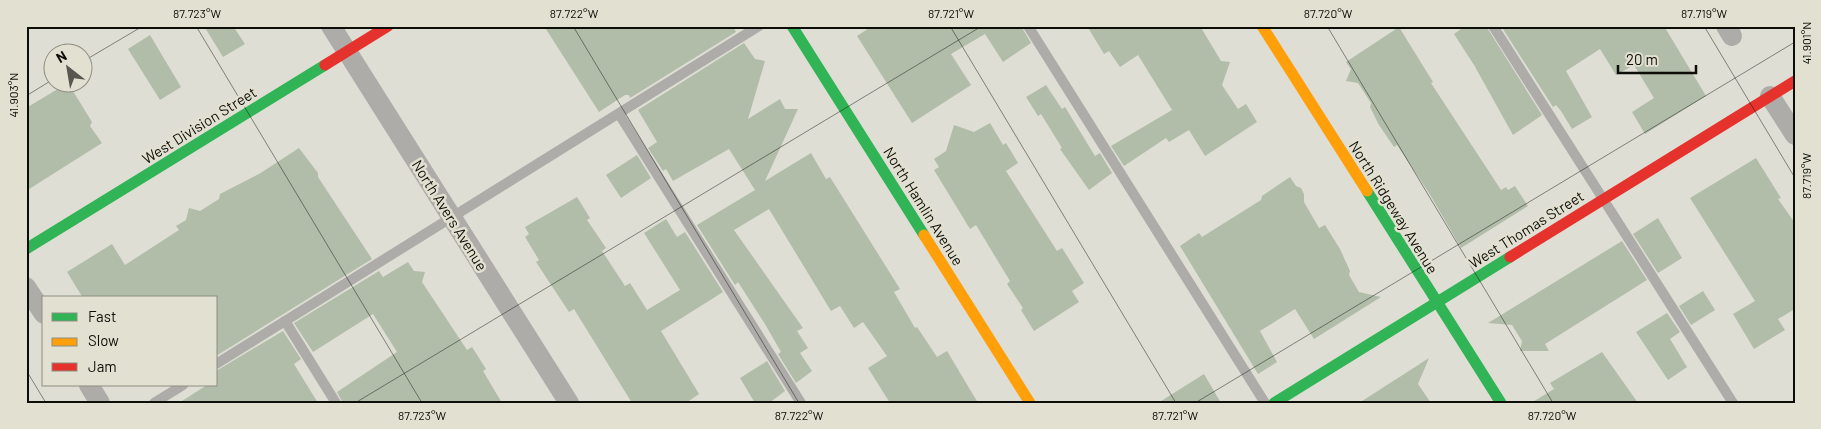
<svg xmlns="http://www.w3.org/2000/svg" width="1821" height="429" font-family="Barlow,sans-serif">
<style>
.building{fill:#b1bda9}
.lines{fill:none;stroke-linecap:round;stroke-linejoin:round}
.lane{stroke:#aeaca9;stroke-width:10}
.street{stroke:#aeaca9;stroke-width:20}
.fast{stroke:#30b455;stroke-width:11}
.slow{stroke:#ff9f0a;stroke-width:11}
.jam{stroke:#e5322d;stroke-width:11}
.ticks{fill:none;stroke:#0e0e09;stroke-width:1;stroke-opacity:0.45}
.labels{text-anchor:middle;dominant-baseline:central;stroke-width:5;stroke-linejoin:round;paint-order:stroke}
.street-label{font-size:15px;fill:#0e0e09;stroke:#e2e1d1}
.neatline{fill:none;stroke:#0e0e09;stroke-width:2}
.ticks-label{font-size:12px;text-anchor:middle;fill:#0e0e09}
</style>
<rect width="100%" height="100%" fill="#deded5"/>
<g class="building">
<polygon points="204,26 233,26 245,44 223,57"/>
<polygon points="544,26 733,26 736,32 630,98 629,95 625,95 599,112"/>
<polygon points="872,26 1021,26 1031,43 1003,62 985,34 951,54 971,85 912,123 857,36"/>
<polygon points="1087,26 1200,26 1221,61 1230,62 1222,85 1238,109 1246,104 1257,122 1205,156 1189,130 1169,142 1166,138 1124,166 1111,146 1172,110 1138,55 1120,67 1109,51 1104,54"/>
<polygon points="1465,26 1486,26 1542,115 1513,135 1474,65 1454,34"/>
<polygon points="1501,26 1664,26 1706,96 1645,134 1632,112 1654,98 1634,65 1616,75 1600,49 1566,71 1592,117 1572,129 1561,111 1556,105 1553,107"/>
<polygon points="1399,27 1433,82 1431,83 1501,190 1506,187 1508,190 1515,186 1528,206 1461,248 1429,193 1397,145 1394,147 1379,125 1370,107 1371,103 1358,83 1346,81 1351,69 1346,62"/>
<polygon points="150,35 181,87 160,100 128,49"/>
<polygon points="744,43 755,59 765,61 748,119 780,99 785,109 798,109 765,181 811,153 826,179 830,177 900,289 894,292 915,328 917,327 937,357 947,351 978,403 890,403 868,368 887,356 863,322 854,328 840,306 831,311 769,209 734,230 803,328 797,331 808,348 800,353 812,371 796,383 778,354 781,352 765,324 738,282 735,285 697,225 755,190 729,149 673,181 666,169 663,171 648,148 657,142 638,110"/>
<polygon points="68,83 92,122 90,126 102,143 26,191 26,108"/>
<polygon points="1046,85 1062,109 1065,107 1095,156 1100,153 1112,173 1089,190 1060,149 1062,148 1041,114 1038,116 1026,97"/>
<polygon points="990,123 1003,145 1006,143 1018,163 1006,171 1057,251 1062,248 1084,283 1072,291 1079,302 1034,331 1021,310 1023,308 1007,284 1010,281 976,225 970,229 934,170 939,167 934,159 946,151 954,125 974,132"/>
<polygon points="299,148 318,173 318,177 372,259 216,356 216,298 83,298 67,272 112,244 125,265 179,230 176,226 186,220 189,208 200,211 219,199 220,194 259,174"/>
<polygon points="637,155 651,178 621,198 606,175"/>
<polygon points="1756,158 1781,198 1778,199 1795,223 1795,309 1778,319 1785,330 1754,349 1733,314 1755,301 1690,198"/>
<polygon points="1290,177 1296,186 1301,188 1304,194 1304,202 1319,228 1325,225 1340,249 1350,271 1349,275 1359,292 1381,297 1314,339 1295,309 1260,331 1277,362 1258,374 1180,246 1199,233 1202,237 1261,200 1262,196"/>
<polygon points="577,197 590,218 587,220 606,248 602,251 625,286 630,283 647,310 680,290 644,233 666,219 677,237 685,232 723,292 661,331 699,394 686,403 632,403 574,309 569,312 536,262 539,260 525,237 529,234 525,227"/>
<polygon points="1658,218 1682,258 1658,273 1633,234"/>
<polygon points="1622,241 1647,280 1545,344 1549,351 1520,351 1522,341 1512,325 1488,323"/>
<polygon points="408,262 414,271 425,272 422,282 467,350 472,347 486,369 483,371 502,403 343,403 337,392 397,352 373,314 313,352 294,323 379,271 383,277"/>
<polygon points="1703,291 1715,310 1691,325 1679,306"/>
<polygon points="1667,313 1680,332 1670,339 1687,367 1668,380 1636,332"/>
<polygon points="283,331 301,359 294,364 318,403 179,403 207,385 216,385 216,371"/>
<polygon points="1602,352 1638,403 1531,403 1554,389 1550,383"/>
<polygon points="1429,358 1418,384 1431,403 1359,403"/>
<polygon points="767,361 785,391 769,403 755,403 740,378"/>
<polygon points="1204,374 1221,403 1158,403"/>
</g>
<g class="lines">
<g class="lane">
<polyline points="1028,26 1265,403"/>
<polyline points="1493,26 1733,403"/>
<polyline points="619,114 801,403"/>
<polyline points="285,321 336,403"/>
<polyline points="216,364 759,26"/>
<polyline points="154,403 183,385"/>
</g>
<g class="street">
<polyline points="331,26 569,403"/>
<polyline points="1726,26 1732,36"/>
<polyline points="1770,96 1795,135"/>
<polyline points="26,287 44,314"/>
<polyline points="89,385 100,403"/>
</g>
<g class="fast">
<polyline points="792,26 924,235"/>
<polyline points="1367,191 1501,403"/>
<polyline points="26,249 325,65"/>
<polyline points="1274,403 1510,257"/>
</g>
<g class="slow">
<polyline points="1262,26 1367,191"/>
<polyline points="924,235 1030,403"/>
</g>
<g class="jam">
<polyline points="325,65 388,26"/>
<polyline points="1510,257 1795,81"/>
</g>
</g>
<path class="ticks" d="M196,26l226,377M573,26l226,377M950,26l226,377M1327,26l226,377M1704,26l91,152M82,62l61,-36M26,96l26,-16M26,370l20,33M355,403l627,-377M1195,403l600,-361"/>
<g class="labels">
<g class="street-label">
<text transform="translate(199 125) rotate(-32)">West Division Street</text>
<text transform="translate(924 206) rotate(58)">North Hamlin Avenue</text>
<text transform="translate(1394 207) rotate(58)">North Ridgeway Avenue</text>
<text transform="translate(450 215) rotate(58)">North Avers Avenue</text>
<text transform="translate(1526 229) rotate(-32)">West Thomas Street</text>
</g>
</g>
<rect width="1821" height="429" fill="none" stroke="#e2e1d1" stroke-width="55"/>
<rect x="42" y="296" width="175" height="90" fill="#e2e1d1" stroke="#8d8d81"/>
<rect x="52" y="313" width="25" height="8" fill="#30b455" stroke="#8d8d81"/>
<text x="88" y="322" font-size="15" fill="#0e0e09">Fast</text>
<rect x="52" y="338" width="25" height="8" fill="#ff9f0a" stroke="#8d8d81"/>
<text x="88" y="346" font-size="15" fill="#0e0e09">Slow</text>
<rect x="52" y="363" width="25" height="8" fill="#e5322d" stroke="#8d8d81"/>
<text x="88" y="372" font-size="15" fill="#0e0e09">Jam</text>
<g transform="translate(68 68) rotate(329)"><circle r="24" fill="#e2e1d1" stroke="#8d8d81"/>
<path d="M0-4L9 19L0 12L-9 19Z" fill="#575750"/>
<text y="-8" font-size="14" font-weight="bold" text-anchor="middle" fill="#0e0e09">N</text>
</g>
<path d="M1618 65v8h78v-8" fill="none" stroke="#0e0e09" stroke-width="2.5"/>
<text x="1626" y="65" font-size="15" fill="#0e0e09" stroke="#e2e1d1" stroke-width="4" paint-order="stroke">20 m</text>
<rect x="28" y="28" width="1766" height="374" class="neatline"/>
<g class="ticks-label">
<text x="197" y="18">87.723°W</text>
<text x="574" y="18">87.722°W</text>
<text x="951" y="18">87.721°W</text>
<text x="1328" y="18">87.720°W</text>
<text x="1704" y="18">87.719°W</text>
<text transform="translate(1807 43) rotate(-90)" y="4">41.901°N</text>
<text transform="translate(14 95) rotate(-90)" y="4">41.903°N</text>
<text transform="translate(1807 176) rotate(-90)" y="4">87.719°W</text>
<text x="422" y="420">87.723°W</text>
<text x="799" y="420">87.722°W</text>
<text x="1175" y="420">87.721°W</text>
<text x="1552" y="420">87.720°W</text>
</g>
</svg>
